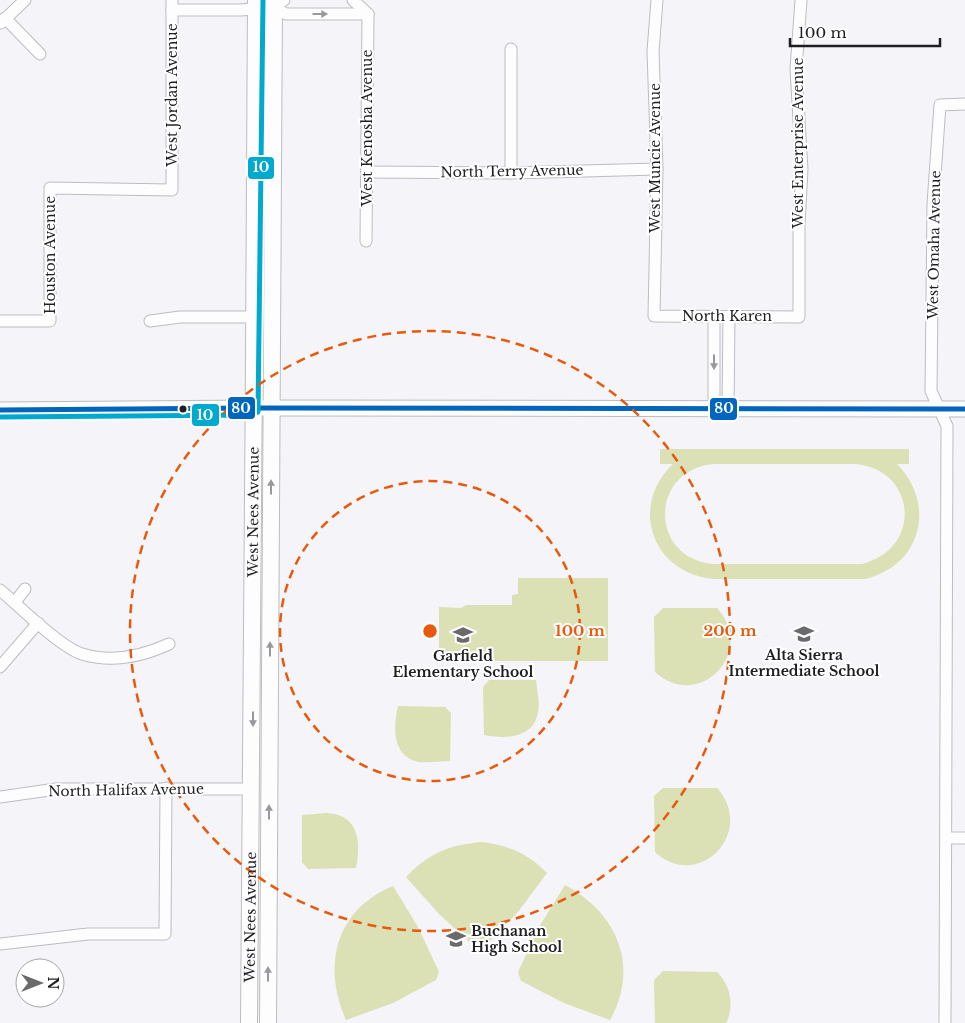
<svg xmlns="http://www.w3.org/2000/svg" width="965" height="1023" font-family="'Libre Baskerville',serif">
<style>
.pitch{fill:#dce0b5;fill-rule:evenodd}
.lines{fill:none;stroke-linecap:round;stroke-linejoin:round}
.minor-casing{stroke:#bdbdc1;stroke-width:13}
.tertiary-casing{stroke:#bdbdc1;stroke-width:17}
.secondary-casing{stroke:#bdbdc1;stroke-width:18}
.minor{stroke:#fdfdfe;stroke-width:11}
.tertiary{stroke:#fdfdfe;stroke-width:15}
.secondary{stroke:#fdfdfe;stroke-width:16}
.bus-1-casing{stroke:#fff;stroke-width:9}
.bus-2-casing{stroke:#fff;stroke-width:9}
.bus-1{stroke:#0065bd;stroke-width:5}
.bus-2{stroke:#00a9ce;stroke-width:5}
.oneway{fill:#99999b}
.ring{fill:none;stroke:#e8590c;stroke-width:2.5;stroke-dasharray:9 6}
.bus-dot{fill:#1f1f22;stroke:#fff;stroke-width:2}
.labels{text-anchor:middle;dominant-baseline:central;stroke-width:4;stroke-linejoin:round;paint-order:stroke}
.street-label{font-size:14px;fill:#1f1f22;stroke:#fff}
.poi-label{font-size:14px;font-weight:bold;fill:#1f1f22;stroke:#fff}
.centre{fill:#e8590c;stroke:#fff;stroke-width:2.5}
.ring-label{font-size:15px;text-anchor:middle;font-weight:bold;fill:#e8590c;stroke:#fff;stroke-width:4;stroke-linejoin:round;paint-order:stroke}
.line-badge{stroke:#fff;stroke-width:2}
.badge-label{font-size:14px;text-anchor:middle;font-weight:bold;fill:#fff}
</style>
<rect width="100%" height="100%" fill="#f4f4f9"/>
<g class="pitch">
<path d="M660,449h249v15h-12c40,41 24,102 -32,115h-151c-61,-5 -86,-72 -41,-115h-13zM715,464h140c62,5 68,85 7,100h-148c-66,-5 -65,-96 1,-100z"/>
<polygon points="518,578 608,578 608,661 439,661 439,607 461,608 466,605 512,605 512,595 518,594"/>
<path d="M663,608h54c40,44 -18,104 -62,64l-1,-55z"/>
<path d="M489,680h47c1,10 4,22 2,32 -4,27 -34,27 -54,23l-1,-48z"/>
<path d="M398,706l47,1 6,6 -1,48c-10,0 -21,2 -31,1 -27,-5 -26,-35 -21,-56z"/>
<path d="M663,788h54c40,45 -20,104 -62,64l-1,-56z"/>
<path d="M327,813c32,2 34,29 29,55l-48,1 -6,-7v-47z"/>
<path d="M482,842c26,3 47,12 65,31l-29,39 -34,35h-9l-36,-33 -33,-37c23,-24 43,-32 76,-35z"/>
<path d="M565,885c52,28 75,81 45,135l-46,-17 -43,-22 -3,-9 21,-45z"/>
<path d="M393,886l25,41 21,45 -3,8 -43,23 -47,17c-24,-54 -11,-110 47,-134z"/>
<path d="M663,971l54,1c13,13 18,34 9,51h-71l-1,-43z"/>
</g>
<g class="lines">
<defs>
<g id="minor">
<polyline points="353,0 368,14"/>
<polyline points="657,0 653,51 657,169 654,316 799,317 799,225 802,170 796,69 801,0"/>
<polyline points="274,7 286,14 368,14"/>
<polyline points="172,10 241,10 274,7 284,0"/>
<polyline points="5,18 40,54"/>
<polyline points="1,23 25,0"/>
<polyline points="367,172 511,173 657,169"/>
<polyline points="511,173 511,49"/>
<polyline points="366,241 368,14"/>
<polyline points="0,321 50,321 50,188 172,190 172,0"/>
<polyline points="150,321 180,317 254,317"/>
<polyline points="714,409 714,316"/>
<polyline points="728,409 729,316"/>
<path d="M0,590c19,16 60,57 82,64 30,9 61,2 87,-10"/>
<polyline points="15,602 25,589"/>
<polyline points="0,667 38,623"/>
<polyline points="0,797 56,789 253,789"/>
<polyline points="946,838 965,838"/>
<polyline points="0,944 88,934 165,934 166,788"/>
<polyline points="945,1023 947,426 931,391 933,204 940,105 965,104"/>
</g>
<polyline id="tertiary" points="0,410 252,408 965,409"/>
<g id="secondary">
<path id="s1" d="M249,1023c5,-341 4,-682 7,-1023"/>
<polyline points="268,1023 274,0"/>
</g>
</defs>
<use href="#minor" class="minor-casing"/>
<use href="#tertiary" class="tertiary-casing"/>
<use href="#secondary" class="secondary-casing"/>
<use href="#minor" class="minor"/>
<use href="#tertiary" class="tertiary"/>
<use href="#secondary" class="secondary"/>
<defs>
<polyline id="bus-1" points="0,410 252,408 965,409"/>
<polyline id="bus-2" points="0,417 252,415 258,412 263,0"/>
</defs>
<use href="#bus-1" class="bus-1-casing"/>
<use href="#bus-2" class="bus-2-casing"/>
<use href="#bus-1" class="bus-1"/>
<use href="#bus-2" class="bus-2"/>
</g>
<defs><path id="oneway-solid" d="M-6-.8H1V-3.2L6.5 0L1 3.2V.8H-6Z" transform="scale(1.25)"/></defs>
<g class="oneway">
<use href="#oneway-solid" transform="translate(320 14)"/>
<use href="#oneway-solid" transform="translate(714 362) rotate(90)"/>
<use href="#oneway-solid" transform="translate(271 487) rotate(-90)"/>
<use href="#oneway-solid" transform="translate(270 649) rotate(-90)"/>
<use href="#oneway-solid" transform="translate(253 719) rotate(90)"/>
<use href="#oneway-solid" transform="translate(269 812) rotate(-90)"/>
<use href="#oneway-solid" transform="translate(268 974) rotate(-90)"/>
</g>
<g class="ring">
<circle cx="430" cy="631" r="150"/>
<circle cx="430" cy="631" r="300"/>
</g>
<defs>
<symbol id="school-bare" viewBox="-9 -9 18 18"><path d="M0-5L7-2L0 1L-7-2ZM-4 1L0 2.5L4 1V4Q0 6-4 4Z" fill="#6a6a6d" stroke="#fff" stroke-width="2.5" paint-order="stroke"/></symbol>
</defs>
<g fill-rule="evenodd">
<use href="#school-bare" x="790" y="620" width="28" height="28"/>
<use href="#school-bare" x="449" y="621" width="28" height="28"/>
<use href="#school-bare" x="442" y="925" width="28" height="28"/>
</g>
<circle class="bus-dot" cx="183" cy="409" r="4.5"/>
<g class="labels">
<g class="street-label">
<text transform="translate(172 95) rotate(-90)">West Jordan Avenue</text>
<text transform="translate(367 128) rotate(-90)">West Kenosha Avenue</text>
<text transform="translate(798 143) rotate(-90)">West Enterprise Avenue</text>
<text transform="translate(655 158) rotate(-90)">West Muncie Avenue</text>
<text transform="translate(512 171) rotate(-1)">North Terry Avenue</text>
<text transform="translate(934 245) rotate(-89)">West Omaha Avenue</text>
<text transform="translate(50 255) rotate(-90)">Houston Avenue</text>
<text x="727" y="316">North Karen</text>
<text stroke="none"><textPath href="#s1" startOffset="511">West Nees Avenue</textPath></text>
<text transform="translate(126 790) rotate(-1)">North Halifax Avenue</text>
<text stroke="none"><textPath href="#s1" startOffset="106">West Nees Avenue</textPath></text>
</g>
<g class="poi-label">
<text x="804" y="655">Alta Sierra<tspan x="804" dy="16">Intermediate School</tspan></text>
<text x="463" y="656">Garfield<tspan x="463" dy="16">Elementary School</tspan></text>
<text x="471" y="931" text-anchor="start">Buchanan<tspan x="471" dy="16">High School</tspan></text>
</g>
</g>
<circle cx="430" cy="631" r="8" class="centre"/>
<g class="ring-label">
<text x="580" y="636">100 m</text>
<text x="730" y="636">200 m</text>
</g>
<g class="line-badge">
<rect x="247" y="156" width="28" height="24" rx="5" fill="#00a9ce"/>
<rect x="227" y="396" width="29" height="24" rx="5" fill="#0065bd"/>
<rect x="709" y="397" width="29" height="24" rx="5" fill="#0065bd"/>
<rect x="191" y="403" width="29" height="24" rx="5" fill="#00a9ce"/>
</g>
<g class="badge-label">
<text x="261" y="172">10</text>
<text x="241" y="413">80</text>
<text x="724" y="413">80</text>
<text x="205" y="420">10</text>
</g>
<g transform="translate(40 983) rotate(90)"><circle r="24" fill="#ffffff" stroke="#a5a5a7"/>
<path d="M0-4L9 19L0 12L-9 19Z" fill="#6a6a6d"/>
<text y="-8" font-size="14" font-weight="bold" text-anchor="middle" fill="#1f1f22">N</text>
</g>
<path d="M790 38v8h150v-8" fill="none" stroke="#1f1f22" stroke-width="2.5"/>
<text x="798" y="38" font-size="15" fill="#1f1f22" stroke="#ffffff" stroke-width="4" paint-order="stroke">100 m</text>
</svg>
